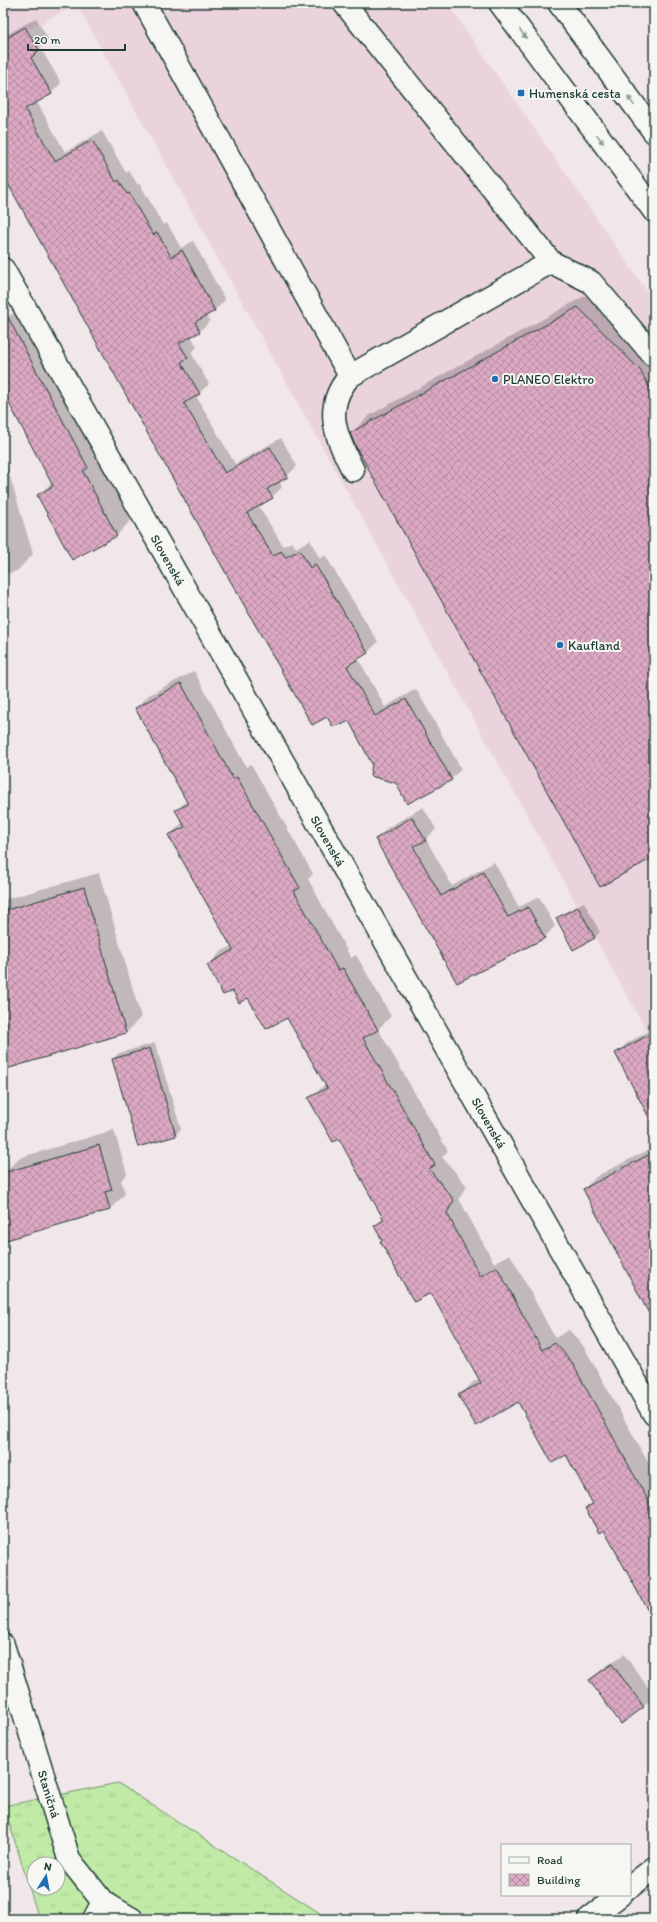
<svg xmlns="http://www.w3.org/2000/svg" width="657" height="1922" font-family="Itim,sans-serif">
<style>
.built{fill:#ebd3de}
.grass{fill:url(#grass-tufts);stroke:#70946d;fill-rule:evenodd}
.shadow{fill:#0003}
.building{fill:url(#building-cross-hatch);stroke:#1f3d34}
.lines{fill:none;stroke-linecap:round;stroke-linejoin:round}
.minor-casing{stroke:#1f3d34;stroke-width:25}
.major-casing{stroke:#1f3d34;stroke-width:25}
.minor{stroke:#f6f6f2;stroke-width:22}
.major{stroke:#f6f6f2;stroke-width:22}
.oneway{fill:#8a9a93}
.poi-dot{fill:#1f6fb2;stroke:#f6f6f2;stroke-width:1.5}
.labels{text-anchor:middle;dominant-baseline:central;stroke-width:4;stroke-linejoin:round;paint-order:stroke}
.poi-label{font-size:13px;fill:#1f3d34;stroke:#f6f6f2;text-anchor:start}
.street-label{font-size:13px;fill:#1f3d34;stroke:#f6f6f2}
</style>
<defs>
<pattern id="grass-tufts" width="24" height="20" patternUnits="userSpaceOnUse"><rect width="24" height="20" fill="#c1eaa6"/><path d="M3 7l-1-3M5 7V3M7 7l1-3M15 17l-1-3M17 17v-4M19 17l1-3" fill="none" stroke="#a5ca90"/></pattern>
<pattern id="building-cross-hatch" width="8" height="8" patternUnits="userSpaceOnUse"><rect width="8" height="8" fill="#dca8c3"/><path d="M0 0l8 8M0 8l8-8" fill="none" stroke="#b28a9f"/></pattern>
</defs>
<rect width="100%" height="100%" fill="#f1e6e9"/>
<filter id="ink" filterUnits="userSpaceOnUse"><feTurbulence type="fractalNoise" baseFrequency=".025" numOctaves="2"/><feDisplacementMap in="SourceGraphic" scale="8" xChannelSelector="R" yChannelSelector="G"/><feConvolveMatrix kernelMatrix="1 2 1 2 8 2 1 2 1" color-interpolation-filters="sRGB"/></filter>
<g filter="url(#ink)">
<polygon class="built" points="3,3 447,3 654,301 654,1044 77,5 3,42"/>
<path class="grass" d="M118,1783l211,136h-290l-35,-113zM34,1864h24v24h-24z"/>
<g class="shadow">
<polygon points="36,18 48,39 40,47 61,83 51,93 37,102 65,152 102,131 126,173 129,171 138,185 140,184 163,225 167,223 181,248 193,241 225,300 215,310 206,315 210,321 200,331 191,336 197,347 191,353 209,384 196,396 235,464 281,438 297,466 287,476 279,481 282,487 272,497 258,505 283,546 292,542 296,548 310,540 320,559 325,555 378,642 368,652 358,658 385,707 416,689 461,769 451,779 396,782 373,764 350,719 3,174 3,30 6,35"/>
<polygon points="597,289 654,348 654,856 351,433 370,415"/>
<polygon points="26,307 98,457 131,520 116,536 39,495 52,482 3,389 3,319"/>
<polygon points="3,453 33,554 17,571 3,575"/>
<polygon points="194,671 246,767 251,764 313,874 308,879 351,958 356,955 391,1016 378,1029 448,1151 442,1157 467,1186 459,1199 494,1263 510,1254 555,1338 569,1330 584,1347 654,1473 654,1604 604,1529 586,1509 593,1502 566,1453 519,1401 460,1395 473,1382 479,1379 431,1291 383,1240 375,1226 384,1217 339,1138 310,1099 325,1084 287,1017 233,989 208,965 221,952 232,946 169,836 183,822 177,811 187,800 136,708 149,695"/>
<polygon points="423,807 436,829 426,839 452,886 494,862 519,907 539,897 555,926 545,937 458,982 377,839 387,828"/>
<polygon points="99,873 141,1017 126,1033 3,1069 3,900"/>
<polygon points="584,902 600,932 594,938 557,919 563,913"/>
<polygon points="654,1028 654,1125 616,1054 627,1043"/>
<polygon points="155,1043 181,1129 175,1135 113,1059 119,1053"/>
<polygon points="114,1130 127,1174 121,1180 125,1194 110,1209 3,1240 3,1171 7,1170 19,1158"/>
<polygon points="654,1147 654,1320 584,1189 597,1176"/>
<polygon points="624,1654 654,1696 643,1707 591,1681 601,1670"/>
</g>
<g class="building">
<polygon points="25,27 39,50 31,58 52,94 25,109 55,161 92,140 116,182 119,180 127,194 129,193 153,235 157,232 171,257 182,250 215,311 195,322 200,332 179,343 188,358 181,362 200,394 184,403 225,473 270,447 288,477 267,489 273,498 247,513 273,556 281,551 286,557 300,550 310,568 315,564 368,653 347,666 375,716 406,699 452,780 407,804 396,783 370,776 372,764 349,721 341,725 340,723 333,727 327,717 312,725 206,538 3,175 3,40"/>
<polygon points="578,307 640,370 654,396 654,857 600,887 355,445 350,433"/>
<polygon points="3,308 88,468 83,471 117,536 72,560 37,495 53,486 3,392"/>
<polygon points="181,683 233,779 237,777 300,888 294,891 338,970 343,968 378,1030 363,1038 435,1165 429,1169 454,1200 447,1213 480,1276 497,1267 542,1350 555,1343 571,1361 654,1511 654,1622 604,1530 599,1533 585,1508 593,1504 566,1455 552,1463 518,1402 476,1426 458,1395 481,1383 431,1293 414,1302 380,1241 382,1240 374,1226 384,1220 339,1139 333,1142 308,1098 327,1088 287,1018 266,1029 248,998 239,1003 233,991 223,995 207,965 233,950 168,835 185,827 175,810 188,804 135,708"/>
<polygon points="412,817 426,841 413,846 441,896 483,872 508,917 528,907 545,938 457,983 375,839"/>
<polygon points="84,887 126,1033 3,1070 3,911"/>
<polygon points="578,907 595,938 573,950 556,918"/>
<polygon points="654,1032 654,1127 615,1053"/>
<polygon points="150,1048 176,1136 138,1147 112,1059"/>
<polygon points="99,1145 112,1190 105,1192 110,1210 3,1241 3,1173"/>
<polygon points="654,1152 654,1323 583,1189"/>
<polygon points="612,1664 644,1707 621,1724 589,1680"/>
</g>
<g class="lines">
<defs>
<g id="minor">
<polyline points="144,3 350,376 551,262"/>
<polyline points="344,3 551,262 591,282 654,356"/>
<polyline points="3,269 654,1414"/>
<path d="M350,376c-28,31 -14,61 3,94"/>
<polyline points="3,1645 69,1859 103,1902 132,1919"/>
<polyline points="94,1919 103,1902"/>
</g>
<g id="major">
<polyline points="500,3 654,211"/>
<polyline points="559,3 654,132"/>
<polyline points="630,1887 654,1868"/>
<polyline points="589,1919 620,1895"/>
</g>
</defs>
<use href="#minor" class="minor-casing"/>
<use href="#major" class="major-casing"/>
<use href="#minor" class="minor"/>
<use href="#major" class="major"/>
</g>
<defs><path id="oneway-solid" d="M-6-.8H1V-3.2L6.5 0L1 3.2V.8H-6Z"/></defs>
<g class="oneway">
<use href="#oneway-solid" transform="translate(523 34) rotate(53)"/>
<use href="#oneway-solid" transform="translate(631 101) rotate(-126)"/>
<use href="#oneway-solid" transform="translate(600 139) rotate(54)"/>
</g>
</g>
<g class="poi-dot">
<rect x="517" y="89" width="8" height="8" rx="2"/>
<circle cx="495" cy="379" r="4"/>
<circle cx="560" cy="645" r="4"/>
</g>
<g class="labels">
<g class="poi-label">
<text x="529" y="93">Humenská cesta</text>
<text x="503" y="379">PLANEO Elektro</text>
<text x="568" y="645">Kaufland</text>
</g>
<g class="street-label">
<text transform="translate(168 560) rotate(60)">Slovenská</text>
<text transform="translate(328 841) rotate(60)">Slovenská</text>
<text transform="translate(489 1123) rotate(60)">Slovenská</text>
<text transform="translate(49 1794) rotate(73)">Staničná</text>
</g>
</g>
<rect width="657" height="1922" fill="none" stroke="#f6f6f2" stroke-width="16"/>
<rect x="8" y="8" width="641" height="1906" fill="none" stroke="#1f3d34" stroke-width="1.5" filter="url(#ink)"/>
<rect x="501" y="1844" width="130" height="52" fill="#f6f6f2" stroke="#a0aca6"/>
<rect x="509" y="1857" width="20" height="6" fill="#f6f6f2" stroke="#a0aca6"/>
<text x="537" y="1864" font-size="12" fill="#1f3d34">Road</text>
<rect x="509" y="1874" width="20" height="12" fill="url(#building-cross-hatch)" stroke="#a0aca6"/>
<text x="537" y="1884" font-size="12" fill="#1f3d34">Building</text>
<g transform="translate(46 1876) rotate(11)"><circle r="19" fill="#f6f6f2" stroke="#a0aca6"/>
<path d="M0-3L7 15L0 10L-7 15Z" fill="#1f6fb2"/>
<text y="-6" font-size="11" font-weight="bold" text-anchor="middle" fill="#1f3d34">N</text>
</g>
<path d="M28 44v6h97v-6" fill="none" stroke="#1f3d34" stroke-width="2"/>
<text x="34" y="44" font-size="12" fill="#1f3d34" stroke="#f6f6f2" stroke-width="3" paint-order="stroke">20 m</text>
</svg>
